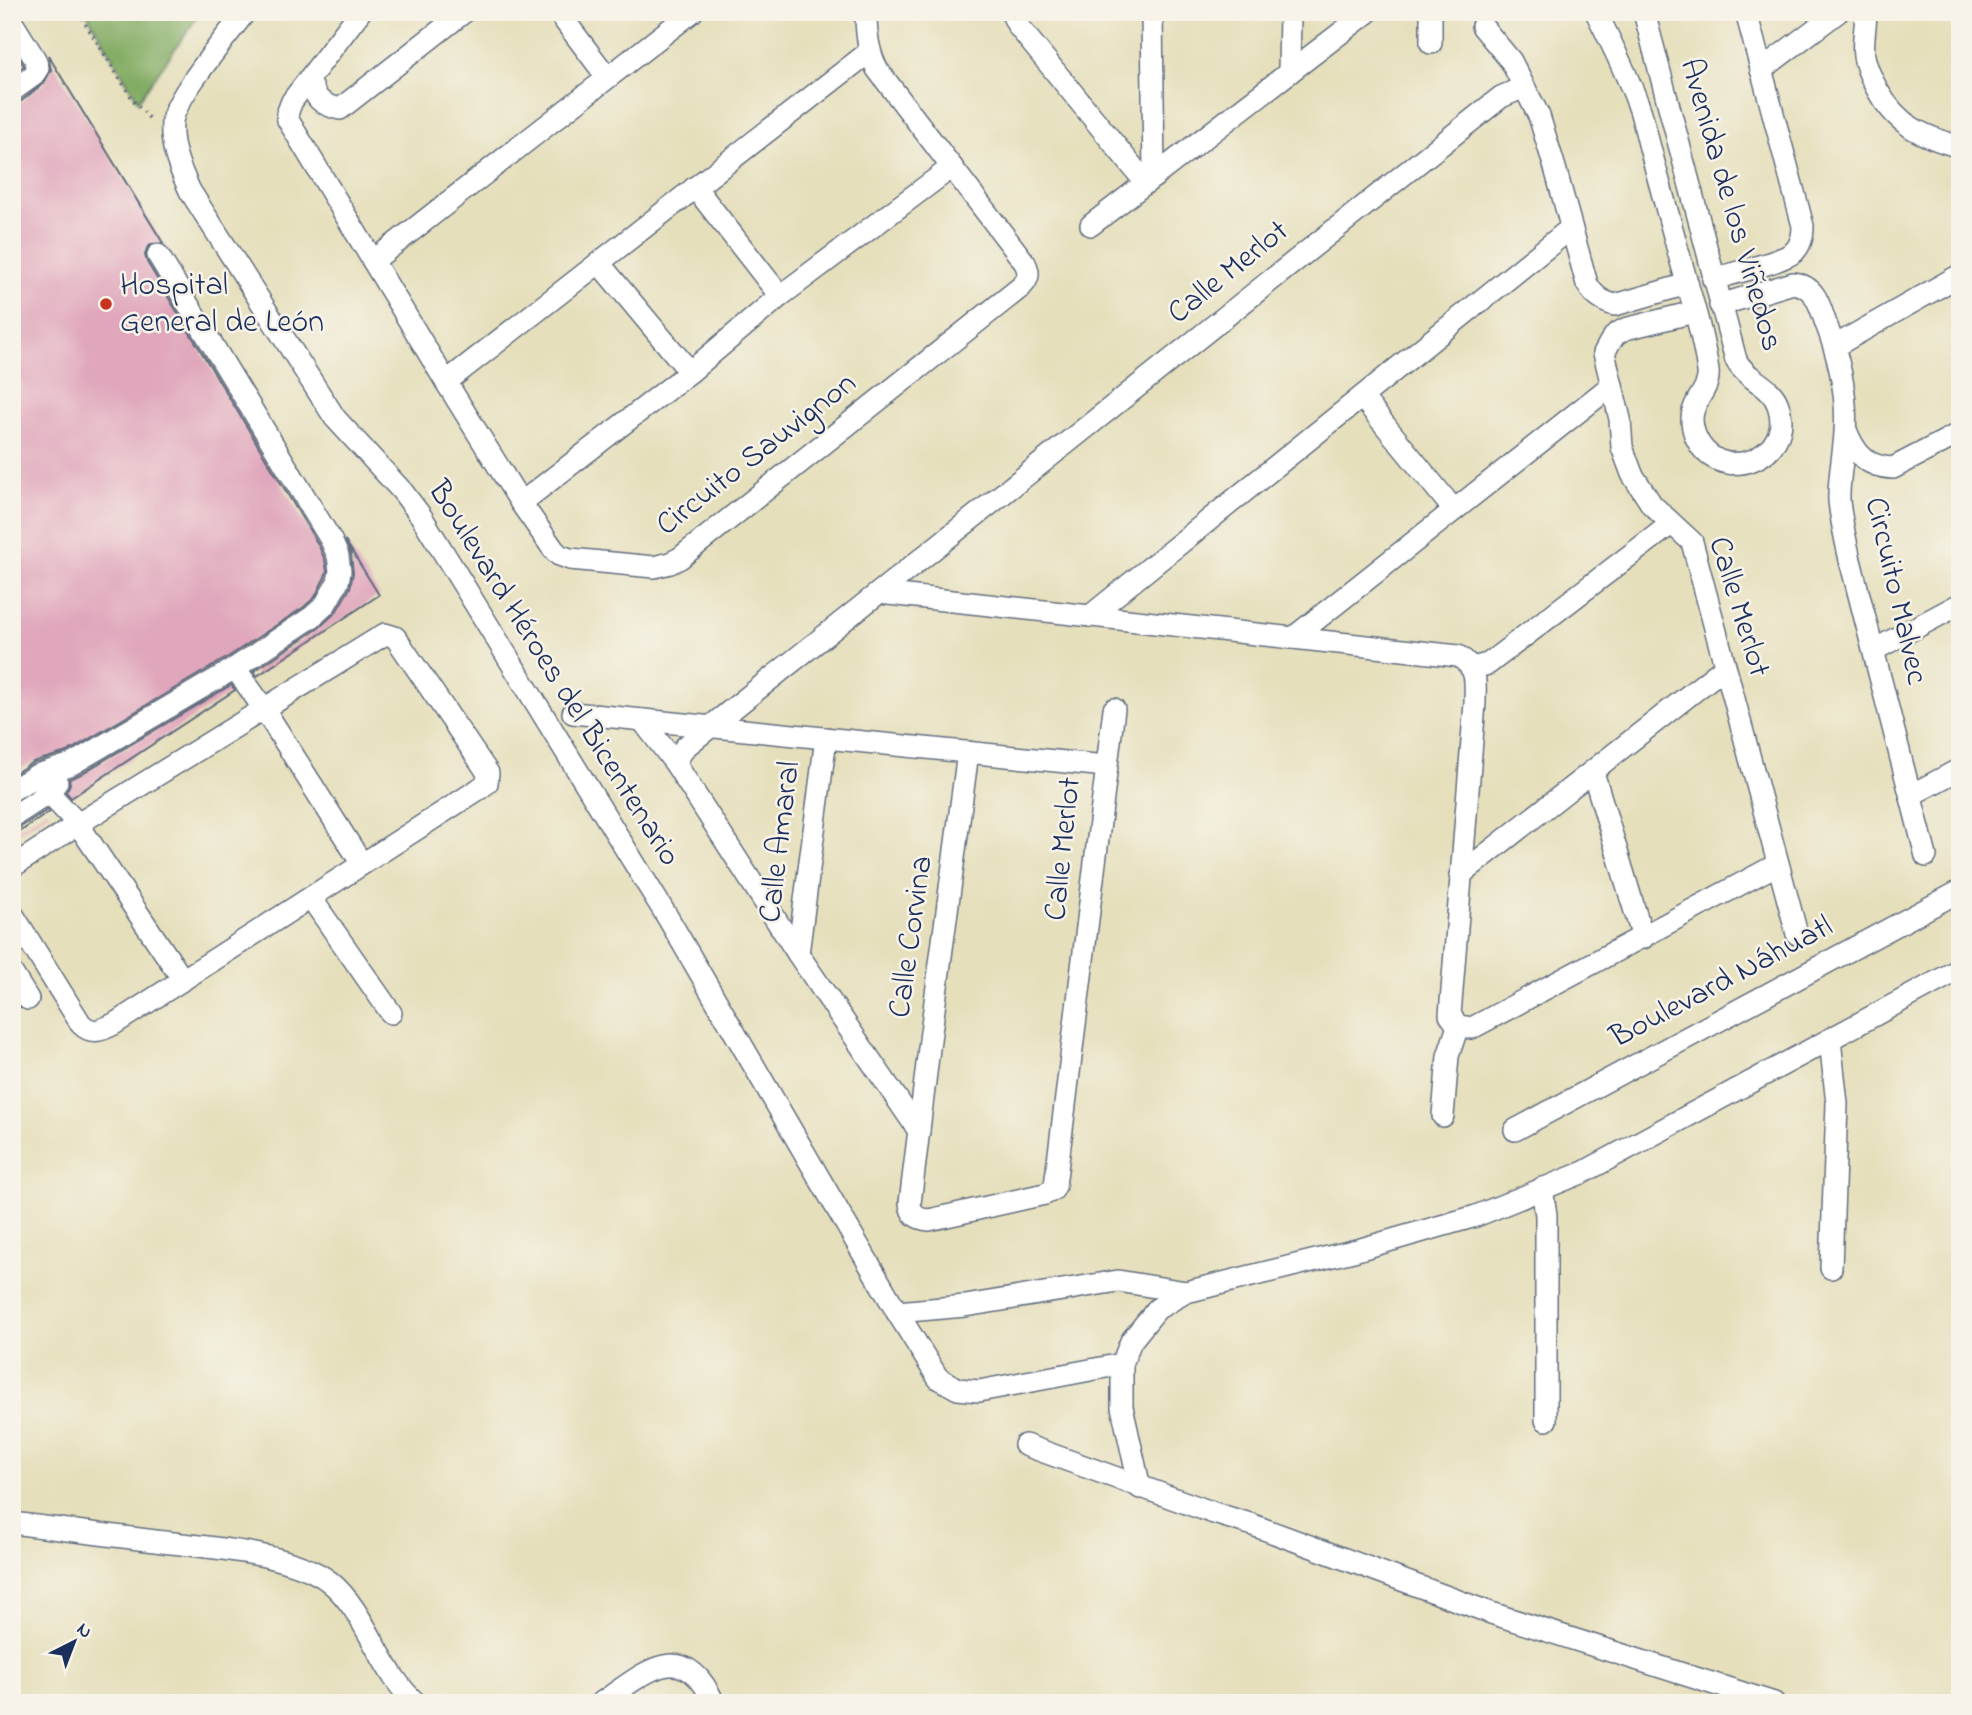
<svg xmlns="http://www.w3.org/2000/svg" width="1972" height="1715" font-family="'Indie Flower',sans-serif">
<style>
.forest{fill:#83ac64;stroke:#4f6e61;stroke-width:2}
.building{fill:#e0a6bc}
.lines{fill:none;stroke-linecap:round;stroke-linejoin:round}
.minor-casing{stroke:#626d7f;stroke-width:24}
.path{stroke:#626d7f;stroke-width:3.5;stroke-dasharray:2 5;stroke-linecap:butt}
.minor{stroke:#fff;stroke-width:21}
.poi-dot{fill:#c8321e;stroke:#f7f3e8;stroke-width:2.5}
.labels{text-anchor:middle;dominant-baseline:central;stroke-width:5;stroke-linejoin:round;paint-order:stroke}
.street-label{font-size:32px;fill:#1b2f5e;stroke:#f7f3e8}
.poi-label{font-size:32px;fill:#1b2f5e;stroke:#f7f3e8;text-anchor:start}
</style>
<rect width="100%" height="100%" fill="#f7f3e8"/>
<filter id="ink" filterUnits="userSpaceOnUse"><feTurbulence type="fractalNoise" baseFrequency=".0143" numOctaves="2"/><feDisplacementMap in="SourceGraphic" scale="14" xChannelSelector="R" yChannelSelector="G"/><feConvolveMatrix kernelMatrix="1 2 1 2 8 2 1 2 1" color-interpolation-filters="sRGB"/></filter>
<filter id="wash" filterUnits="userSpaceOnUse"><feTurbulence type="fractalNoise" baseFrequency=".00686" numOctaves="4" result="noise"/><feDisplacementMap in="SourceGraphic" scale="28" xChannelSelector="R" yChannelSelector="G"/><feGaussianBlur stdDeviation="1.57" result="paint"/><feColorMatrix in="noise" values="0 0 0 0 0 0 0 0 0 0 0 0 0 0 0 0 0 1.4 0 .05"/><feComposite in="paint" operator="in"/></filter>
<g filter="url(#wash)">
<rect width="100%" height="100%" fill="#e5dfbb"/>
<polygon class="forest" points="86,12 201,12 138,101"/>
<g id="blocks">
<g class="building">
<polygon points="12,47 24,66 12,75"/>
<polygon points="48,55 163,243 152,244 147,248 145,255 147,262 319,546 325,560 327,571 325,577 315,597 304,607 228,657 67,752 33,762 12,775 12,104 20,102 44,83 51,70"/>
<polygon points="345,540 379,595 257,676 254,671 319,628 336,612 350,588 353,573 351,554"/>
<polygon points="231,685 235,690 71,798 66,792 70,784 69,779 79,775"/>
<polygon points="47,810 49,812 12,837 12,830 19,828"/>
</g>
</g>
</g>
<g filter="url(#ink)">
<use href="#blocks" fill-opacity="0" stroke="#626d7f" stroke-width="2"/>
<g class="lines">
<defs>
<g id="minor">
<path d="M245,12c-17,23 -70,85 -73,110 -2,25 8,47 18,69l145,227 67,73 19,25 247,402 229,394 41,66 20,11 21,2 143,-27"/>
<path d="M360,12l-68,89 -5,13 1,6 158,262 75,121 33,47 5,5 11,4 84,8 16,-4 10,-5 341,-271c8,-8 9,-14 4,-24l-148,-194c-9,-19 -11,-36 -11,-57"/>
<polyline points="558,12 607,77"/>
<polyline points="1011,12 1018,26 1146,183"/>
<polyline points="1152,12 1154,177"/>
<path d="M1596,12c15,30 30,60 42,92 6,16 9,34 14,51 8,31 17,62 25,92 11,41 25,82 31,124 3,23 -25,32 -13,64 21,54 102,24 83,-30 -7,-21 -31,-24 -42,-45l-92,-348"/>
<path d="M1866,12c0,14 -4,30 -2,44 2,12 8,24 14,35 20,35 44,45 82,56"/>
<polyline points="12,22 35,59 38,68 33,76 12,91"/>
<path d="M1482,26l29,35 28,55 16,52 32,116c7,12 15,18 28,21l72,-21"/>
<polyline points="1431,43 1431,12"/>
<polyline points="1761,70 1838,12"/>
<polyline points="1289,73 1290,12"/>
<path d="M309,79c7,20 10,25 31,30l124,-97"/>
<polyline points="695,187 780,296"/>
<polyline points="1091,225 1368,12"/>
<polyline points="373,261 692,12"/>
<polyline points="599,263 690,372"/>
<path d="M1713,279c17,-5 69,-17 81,-27 7,-7 9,-16 9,-26l-57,-214"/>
<path d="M1720,305l73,-22c22,3 26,20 32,38 14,36 23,72 20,111 -1,22 -7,48 -6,69 2,20 7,40 11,59l76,296"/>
<polyline points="1694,312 1625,329 1616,334 1610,342 1604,353 1620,419 1622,447 1632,474 1652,505 1692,542 1797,934"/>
<polyline points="1835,346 1960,275"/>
<polyline points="446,382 869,52"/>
<polyline points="1362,397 1454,510"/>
<path d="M1846,430c9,24 21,37 47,38l67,-35"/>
<polyline points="521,503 690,372 780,296 952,167"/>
<path d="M879,593l579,63c21,13 17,25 17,47l-25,312 8,11 14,2 306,-164"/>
<polyline points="1090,616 1571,228"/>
<polyline points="1293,638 1612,385"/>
<polyline points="1874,650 1960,604"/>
<polyline points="235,668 264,709 362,864"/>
<polyline points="1472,668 1488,664 1671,524"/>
<polyline points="573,713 1106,766"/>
<polyline points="642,720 675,763 798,954 919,1131"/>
<path d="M968,752l-37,280 -21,171c1,12 7,16 19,17l116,-26 8,-4 2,-4 59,-477"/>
<polyline points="675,763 685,747 1501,97 1524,87"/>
<polyline points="1593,772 1643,938"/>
<polyline points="37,775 49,793 78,824 183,980"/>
<polyline points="12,790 37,775 72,764 235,668 312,617 325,605 338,582 340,571 338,556 331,540 158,255"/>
<polyline points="1911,795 1960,769"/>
<polyline points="12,817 49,793 57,782"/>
<path d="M12,867l66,-43 307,-190 10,3 3,4 90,132 -1,10 -8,6 -365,235c-12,6 -22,11 -33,0l-69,-111"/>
<polyline points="1460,875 1725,667"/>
<polyline points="311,898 391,1013"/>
<polyline points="798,954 826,738"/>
<polyline points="12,973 28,999"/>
<polyline points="1830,1040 1837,1104 1831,1268"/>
<polyline points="1443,1116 1448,1056 1458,1026"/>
<polyline points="1515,1130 1960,891"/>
<polyline points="1542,1188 1546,1215 1546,1420"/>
<polyline points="897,1312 965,1306 1118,1281 1186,1292"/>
<polyline points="1025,1445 1214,1513 1250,1524 1491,1613 1774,1703"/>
<polyline points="1140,1488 1122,1407 1122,1364 1131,1341 1157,1309 1186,1292 1357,1250 1476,1216 1584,1172 1960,969"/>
<path d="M12,1523c48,6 95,12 143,18 48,6 137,11 175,41 37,30 50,90 86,121"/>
<path d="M601,1703c44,-30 82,-68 113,0"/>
</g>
</defs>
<use href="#minor" class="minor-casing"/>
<polyline class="path" points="78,12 135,103 151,120"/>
<use href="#minor" class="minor"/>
</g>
</g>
<circle class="poi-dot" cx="106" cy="304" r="7"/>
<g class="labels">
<g class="street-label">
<text transform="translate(1730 205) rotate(74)">Avenida de los Viñedos</text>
<text transform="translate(1229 273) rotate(-39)">Calle Merlot</text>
<text transform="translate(757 455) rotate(-38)">Circuito Sauvignon</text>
<text transform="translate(1895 591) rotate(77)">Circuito Malvec</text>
<text transform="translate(1738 607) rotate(73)">Calle Merlot</text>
<text transform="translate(553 674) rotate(58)">Boulevard Héroes del Bicentenario</text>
<text transform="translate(781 842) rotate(-83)">Calle Amaral</text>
<text transform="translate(1064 849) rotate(-84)">Calle Merlot</text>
<text transform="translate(912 937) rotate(-82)">Calle Corvina</text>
<text transform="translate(1722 983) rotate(-28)">Boulevard Náhuatl</text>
</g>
<g class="poi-label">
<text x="120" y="286">Hospital<tspan x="120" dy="37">General de León</tspan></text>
</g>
</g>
<rect width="1972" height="1715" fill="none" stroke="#f7f3e8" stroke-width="42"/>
<g transform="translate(74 1642) rotate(42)" stroke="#f7f3e8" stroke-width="5" paint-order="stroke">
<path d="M0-5L12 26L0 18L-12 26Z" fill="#1b2f5e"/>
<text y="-10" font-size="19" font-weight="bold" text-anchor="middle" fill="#1b2f5e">N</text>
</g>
</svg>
